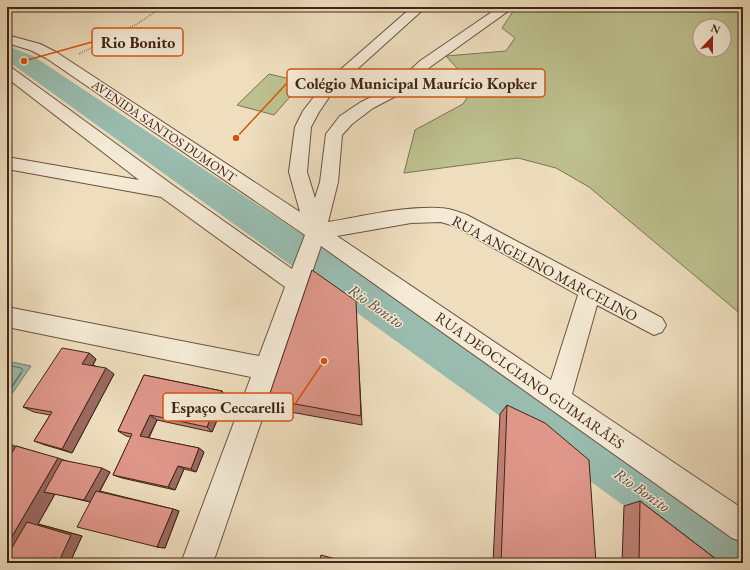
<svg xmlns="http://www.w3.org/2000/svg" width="750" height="570" font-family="'EB Garamond',serif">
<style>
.green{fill:#bdc08f;stroke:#7e7253;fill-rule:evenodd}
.water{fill:#99bcaf;stroke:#757f72}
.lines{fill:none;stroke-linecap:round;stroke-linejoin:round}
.shore-far1{stroke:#6c7063;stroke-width:1}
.shore{stroke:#6c7063;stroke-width:1.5}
.river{fill:#99bcaf;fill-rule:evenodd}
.minor-casing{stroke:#6b5241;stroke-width:2}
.path{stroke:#3f2417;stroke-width:1.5;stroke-dasharray:0.5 1.5;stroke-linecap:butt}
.minor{fill:#f4ead5;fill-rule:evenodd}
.wall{fill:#c08277;stroke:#3f2417}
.shaded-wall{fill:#9c6a61;stroke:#3f2417}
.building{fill:#df978a;stroke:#3f2417}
.labels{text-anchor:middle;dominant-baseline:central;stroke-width:3;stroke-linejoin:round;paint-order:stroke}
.far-street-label{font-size:13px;fill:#3f2417;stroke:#f4ead5}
.street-label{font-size:15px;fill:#3f2417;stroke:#f4ead5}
.water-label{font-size:16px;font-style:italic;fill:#564a3d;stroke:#f4ead5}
.leader{fill:none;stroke:#d7540d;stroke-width:1.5}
.callout-dot{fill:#d7540d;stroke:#f4ead5;stroke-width:1.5}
.callout{fill:#f4ead5;stroke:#d7540d;stroke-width:1.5}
.callout-label{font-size:16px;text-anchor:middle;font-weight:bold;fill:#3f2417}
</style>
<rect width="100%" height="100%" fill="#eedebe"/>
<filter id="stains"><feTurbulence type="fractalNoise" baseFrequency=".005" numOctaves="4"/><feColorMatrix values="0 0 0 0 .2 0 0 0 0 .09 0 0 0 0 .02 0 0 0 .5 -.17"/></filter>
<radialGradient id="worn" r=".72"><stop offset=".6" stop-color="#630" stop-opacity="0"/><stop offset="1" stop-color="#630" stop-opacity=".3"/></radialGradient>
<g class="green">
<path d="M516,7h227v309l-154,-129 -33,-19 -38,-10 -114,15 11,-43 48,-26 11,-17 -28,-31 60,-5 9,-13 -13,-10zM700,26h24v24h-24z"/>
<polygon points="269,74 303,82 274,115 237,105"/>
</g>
<polygon class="water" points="7,361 31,366 7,401"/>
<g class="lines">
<polyline class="shore-far1" points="7,365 21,368 23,370 20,374"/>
<polyline class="shore" points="7,394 21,373"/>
<polygon class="river" points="7,46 33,56 684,487 743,528 743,563 700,563 648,523 15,66 7,63"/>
<defs>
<path id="minor" d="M412,7h14l-92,83 -15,22 -8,15 -4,45 8,26 5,-16 6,-48 14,-18 21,-14 31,-15 28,-26 79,-54h15l-84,60 -28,26 -29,15 -21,16 -10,11 -4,47 -10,40c37,-6 75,-16 112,-14 9,0 19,4 27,7l195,103 4,7 -4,7 -8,3 -57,-30 -25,89 171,115v33l-11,-4 -411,-292 -108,317h-32l70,-186 -244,-50v-20l252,49 26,-69 -124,-90 -154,-28v-12l132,23 -132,-102v-11l5,1 162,118 118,83 13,-34 -259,-177 -16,-8 -23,-7v-8l33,9 16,8 244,160 -11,-40 6,-45 8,-16 21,-27zM441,222l13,4 124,69 -27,85 -214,-144 74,-13z"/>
</defs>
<use href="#minor" class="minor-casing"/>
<polyline class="path" points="79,54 137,24 162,7"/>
<use href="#minor" class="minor"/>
</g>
<g class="wall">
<polygon points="356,314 362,425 274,409 268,399"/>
<polygon points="89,353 96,359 93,365 114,374 72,453 45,445 34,441 50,415 34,412 23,407"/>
<polygon points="144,375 222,391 227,397 212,432 157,420 149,438 199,448 204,452 196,472 184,469 175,490 122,478 113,475 131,437 126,436 118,431"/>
<polygon points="507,405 596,563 493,563 500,414"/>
<polygon points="16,446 62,460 110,472 100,491 173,509 179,511 165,548 157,547 90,502 55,494 38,524 82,536 71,560 84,563 7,563"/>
<polygon points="640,501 721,563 622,563 624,506"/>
</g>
<g class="shaded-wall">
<polygon points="89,353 96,359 90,370 82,364"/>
<polygon points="106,368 114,374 72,453 62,449"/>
<polygon points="222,391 227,397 212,432 207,427"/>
<polygon points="150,415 157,420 147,440 140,436"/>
<polygon points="12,445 32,452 7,477 7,452"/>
<polygon points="199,448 204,452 196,472 191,469"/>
<polygon points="58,458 72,463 44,492 55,494 38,524 82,536 71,560 60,559 38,525 7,563 7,545"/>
<polygon points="178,466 184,469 175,490 168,487"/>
<polygon points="102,468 110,472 93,503 84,500"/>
<polygon points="173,509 179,511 165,548 157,547"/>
</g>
<g class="building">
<polygon points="312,270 356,301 361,416 268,399"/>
<polygon points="62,348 89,353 82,364 106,368 62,449 34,441 52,412 23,407"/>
<polygon points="144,375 222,391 207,427 150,415 140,436 199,448 191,469 178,466 168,487 113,475 132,434 118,431"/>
<polygon points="507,405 545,423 589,460 596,563 501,563"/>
<polygon points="7,444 12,445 7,452"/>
<polygon points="16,446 58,458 7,545 7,461"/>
<polygon points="62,460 102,468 84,500 44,492"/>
<polygon points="96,491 173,509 157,547 77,527"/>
<polygon points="640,501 721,563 639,563"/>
<polygon points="27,522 71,535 60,559 54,558 52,563 7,563 7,556"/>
<polygon points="321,555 350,563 319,563"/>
<polygon points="54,558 72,563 52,563"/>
</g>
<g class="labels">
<g class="far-street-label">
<text transform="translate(164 131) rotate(34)">AVENIDA SANTOS DUMONT</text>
</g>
<g class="street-label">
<text transform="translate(545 268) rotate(28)">RUA ANGELINO MARCELINO</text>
<text transform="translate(530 380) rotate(35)">RUA DEOCLCIANO GUIMARÃES</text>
</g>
<g class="water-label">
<text transform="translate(376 306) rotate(35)">Rio Bonito</text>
<text transform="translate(642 490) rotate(35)">Rio Bonito</text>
</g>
</g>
<path class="leader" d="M24 61L92 42M236 138L287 83M324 361L293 407"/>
<g class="callout-dot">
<circle cx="24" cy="61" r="4"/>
<circle cx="236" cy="138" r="4"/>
<circle cx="324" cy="361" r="4"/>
</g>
<g class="callout">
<rect x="92" y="28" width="91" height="28" rx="4"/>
<rect x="287" y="69" width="258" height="28" rx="4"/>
<rect x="163" y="393" width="130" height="28" rx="4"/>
</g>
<g class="callout-label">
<text x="138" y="48">Rio Bonito</text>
<text x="416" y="89">Colégio Municipal Maurício Kopker</text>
<text x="228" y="413">Espaço Ceccarelli</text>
</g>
<rect width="750" height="570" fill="none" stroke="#eedebe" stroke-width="24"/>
<rect x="8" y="8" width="734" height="554" fill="none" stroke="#3f2417" stroke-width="2"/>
<rect x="12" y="12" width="726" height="546" fill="none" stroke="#3f2417"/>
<g transform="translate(712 38) rotate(22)"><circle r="19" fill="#f4ead5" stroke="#ac9b89"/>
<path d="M0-3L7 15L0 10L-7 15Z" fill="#8f2418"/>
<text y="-6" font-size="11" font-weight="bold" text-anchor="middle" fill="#3f2417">N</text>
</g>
<rect width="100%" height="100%" filter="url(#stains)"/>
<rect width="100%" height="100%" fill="url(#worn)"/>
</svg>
